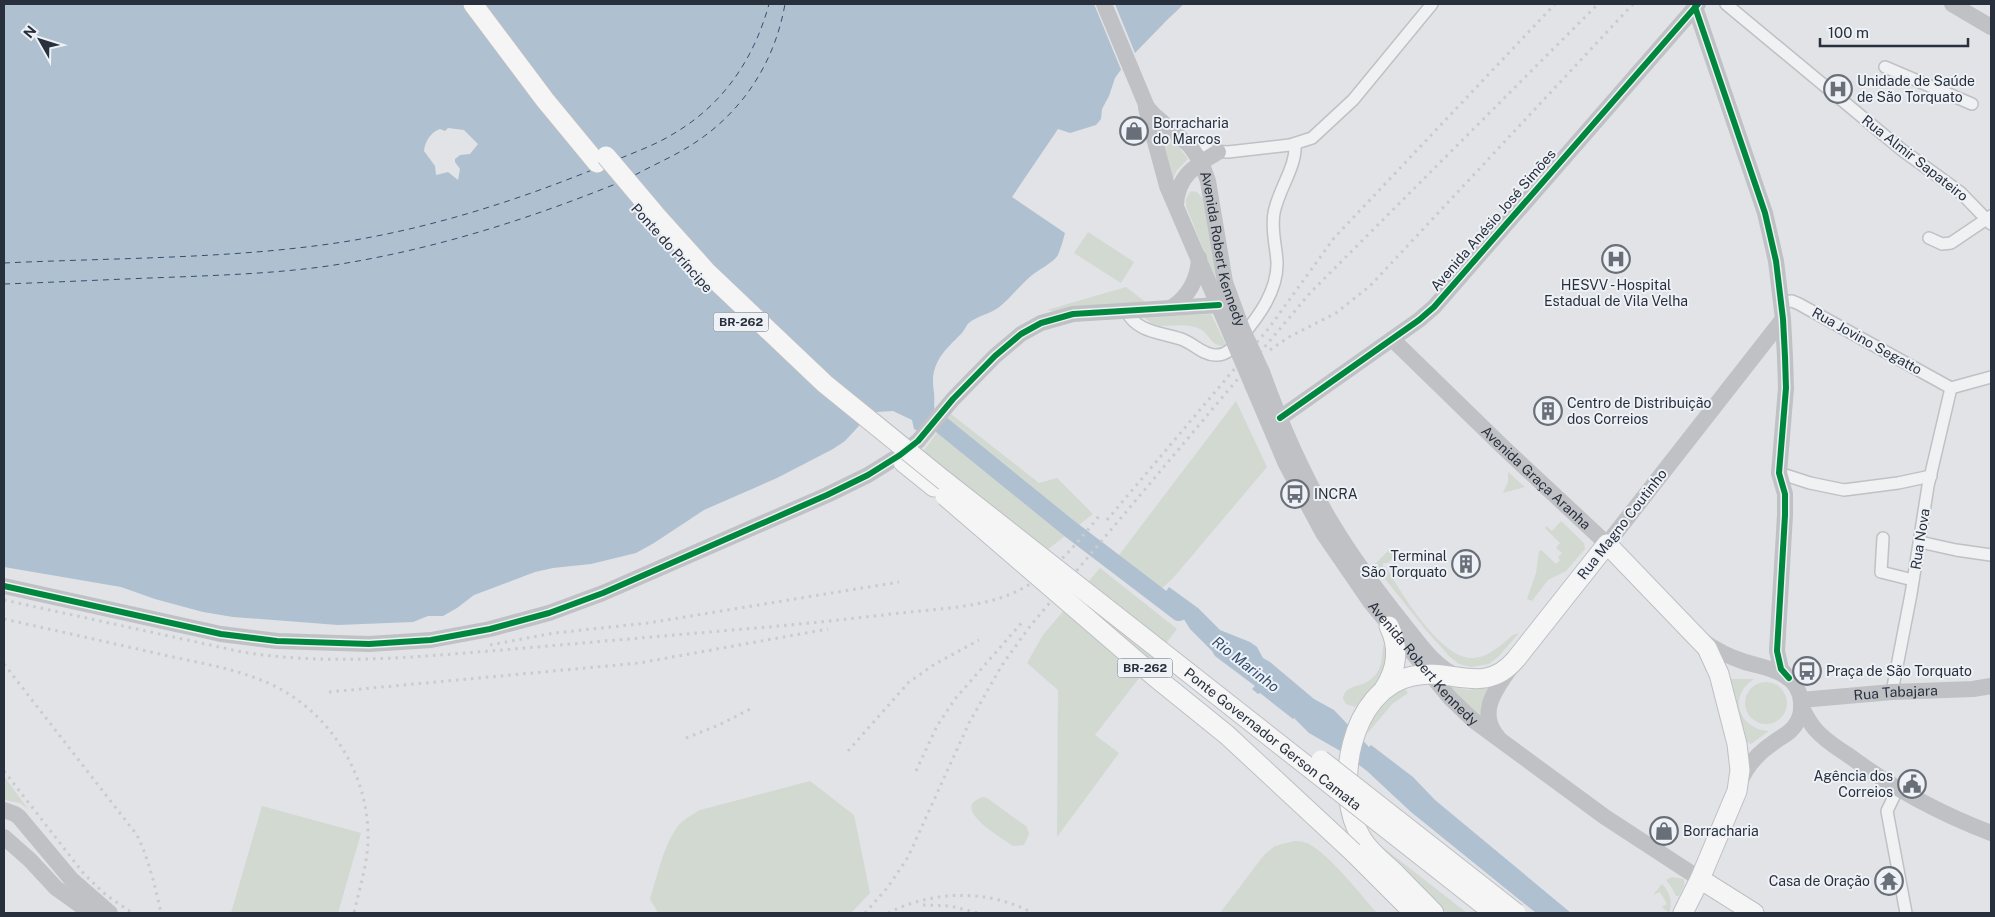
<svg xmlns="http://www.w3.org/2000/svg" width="1995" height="917" font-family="'Public Sans',sans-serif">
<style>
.green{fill:#d2d9d1}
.water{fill:#afc0d0;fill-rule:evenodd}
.pier{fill:#e1e3e6}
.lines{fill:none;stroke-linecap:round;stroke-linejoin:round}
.river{stroke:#afc0d0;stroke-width:18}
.ferry{stroke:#335071;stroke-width:1;stroke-dasharray:6 5;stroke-linecap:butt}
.street-casing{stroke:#bfc1c4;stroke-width:14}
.primary-casing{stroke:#bdc0c3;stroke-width:21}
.street{stroke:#f0f1f2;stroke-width:11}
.secondary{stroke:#bfc1c5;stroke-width:16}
.primary{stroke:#f5f5f6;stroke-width:19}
.rail{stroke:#c9cbce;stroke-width:3;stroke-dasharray:2.5 5;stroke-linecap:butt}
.primary-bridge-casing{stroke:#bdc0c3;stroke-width:21;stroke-linecap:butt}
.secondary-bridge{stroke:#bfc1c5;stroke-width:16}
.primary-bridge{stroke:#f5f5f6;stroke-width:19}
.cycleway-casing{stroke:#eef1f5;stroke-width:9}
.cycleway{stroke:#00873e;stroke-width:6}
.labels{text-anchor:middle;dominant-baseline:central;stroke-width:4;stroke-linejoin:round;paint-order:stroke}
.shield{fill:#eef1f5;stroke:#636a75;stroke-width:1}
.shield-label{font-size:12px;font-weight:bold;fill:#28303e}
.poi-label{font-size:14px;fill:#28303e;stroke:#eef1f5;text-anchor:start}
.street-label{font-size:14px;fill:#28303e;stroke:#eef1f5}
.water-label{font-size:15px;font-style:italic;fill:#335071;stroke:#eef1f5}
</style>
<rect width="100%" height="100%" fill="#e1e3e6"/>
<g class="green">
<polygon points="1156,126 1177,145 1188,159 1177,170 1171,183"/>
<polygon points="1191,191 1197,192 1203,199 1217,267 1236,331 1186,206 1186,199"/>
<polygon points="1088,232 1134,262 1121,283 1074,253"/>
<polygon points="1126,287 1148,304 1054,312 1047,310"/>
<path d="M1211,314l16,33c-20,-2 -15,-13 -29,-19 -15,-6 -31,0 -45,-3l-9,-8z"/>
<polygon points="1236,401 1267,467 1174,577 1158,592 1116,559"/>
<polygon points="951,414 1039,483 1057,478 1093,514 1047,550 922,453"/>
<polygon points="1508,472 1525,487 1503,493 1508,482"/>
<polygon points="1561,521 1584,543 1585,549 1566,571 1548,580 1532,601 1527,599 1536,573 1539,551 1541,550 1556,564 1560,560 1558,557 1562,553 1556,548 1560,543 1545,528 1546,526 1552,531"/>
<path d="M1390,549l6,6 -8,8h-5v7l4,-1c15,25 55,92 87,89 15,-1 28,-14 39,-23l6,-2 -20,23 -10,8 -18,3 -12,-3 -10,-8 -24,-27 -51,-64z"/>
<polygon points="1100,568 1177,629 1095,735 1119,753 1057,837 1058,690 1027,663 1043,635"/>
<path d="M1385,641c11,31 -13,44 -30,66l-9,-3 -3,-5c1,-14 18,-12 27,-19 17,-14 9,-25 15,-39z"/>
<path d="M1730,679h24c-27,17 -15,50 15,52l-18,13 -5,-3z"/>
<circle cx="1766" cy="703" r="21"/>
<polygon points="1495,685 1481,705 1481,719 1447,686 1468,690"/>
<path d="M1404,688l4,5 -16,11 -25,30c7,-26 16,-31 37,-46z"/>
<polygon points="4,776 28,809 20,803 4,800"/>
<path d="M810,781l44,34 16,78 -19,20h-193l-8,-14c7,-22 14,-55 28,-73 6,-7 14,-11 22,-16z"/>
<path d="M983,797l4,1 40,29 2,7 -5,11 -11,1c-11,-8 -65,-38 -30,-49z"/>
<polygon points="262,806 361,833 338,913 231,913"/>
<path d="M1294,841c6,0 11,1 15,3 21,11 52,51 68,69h-157l44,-58 11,-9z"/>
<polygon points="1376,842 1467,913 1447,913"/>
<polygon points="1672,877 1684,879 1684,886 1679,896 1676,896 1672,888 1666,880"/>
<path d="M1662,884c8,8 11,18 7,29l-7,-6 5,-3 -7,-12 -7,3z"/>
</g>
<g class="water">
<path d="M4,4h1180l-59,60 -10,14 -6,18 -7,13 -1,10 -5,6 -26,8 -12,-4 -46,68 53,36c-2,7 -4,15 -7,22 -5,8 -19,14 -27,21 -12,10 -21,23 -33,32 -9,6 -20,8 -28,14 -4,3 -5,8 -9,12 -18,18 -32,30 -27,59 1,8 -1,14 2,22l-15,17 -7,-3 -2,-9 -19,-9 -17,1 -7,3 -24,26 -12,8 -56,29 -73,32 -50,33 -18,10 -45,11 -38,4 -18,4 -61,23 -17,13 -14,8h-15l-15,6 -75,3 -105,-8 -30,-5 -48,-13 -34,-12 -117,-20zM448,128l16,2 14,14 -8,10 -10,1 -5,4v3l5,7 -2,11 -10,-8 -12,3 -1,-9 -11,-15c1,-10 7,-19 16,-22l5,2z"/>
<polygon points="1169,587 1198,608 1220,630 1250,642 1257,647 1263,658 1270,662 1314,699 1334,710 1369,747 1371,745 1413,777 1435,800 1571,913 1536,913 1411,812 1367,771 1342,752 1309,733 1294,718 1293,719 1260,693 1258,694 1252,689 1255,686 1215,656 1212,651 1190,629 1182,616 1160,600"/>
</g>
<polygon class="pier" points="1094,4 1115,4 1135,53 1167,20 1184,4 1186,4 1122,72"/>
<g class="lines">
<polyline class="river" points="933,418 1070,529 1179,612"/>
<g class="ferry">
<path d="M621,158c17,-7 36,-14 52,-24 50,-29 81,-75 96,-130"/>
<path d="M635,175c20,-11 42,-20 61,-33 48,-32 79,-81 89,-138"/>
<path d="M4,263c105,-5 213,-4 318,-18 92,-12 183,-40 270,-75"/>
<path d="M4,284c58,-2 115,-5 173,-7 51,-2 101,-4 151,-11 100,-15 196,-45 290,-83"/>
</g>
<defs>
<g id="street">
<polyline points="1726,4 1902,150 1961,193 1991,224"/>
<polyline points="1885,67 1972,104"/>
<polyline points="1188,142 1210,151 1228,152 1290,145 1312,138 1353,100 1432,4"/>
<polyline points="1929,238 1942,244 1951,243 1991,216"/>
<polyline points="1781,302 1792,301 1799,304 1951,388"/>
<path d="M1126,311c12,22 34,21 55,28 12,4 22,16 34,16 13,1 20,-10 27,-19 17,-20 36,-46 35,-74 -1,-17 -6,-32 -3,-49 4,-23 23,-47 21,-69"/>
<polyline points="1951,388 1991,377"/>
<polyline points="1779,473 1810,483 1844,490 1898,483 1931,476"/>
<polyline points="1883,538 1881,572 1913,580"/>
<polyline points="1920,542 1956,550 1991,555"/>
<polyline points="1892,692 1911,594 1928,486 1951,388"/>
<polyline points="1898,788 1887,811 1906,913"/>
</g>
<g id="primary">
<polyline points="473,4 545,100 597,163"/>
<polyline points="903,462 934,487"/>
<path d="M1384,689c13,-20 16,-41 5,-63"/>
<polyline points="1353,852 1414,913"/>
<polyline points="1700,879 1754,913"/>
<path d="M1434,913c-13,-14 -27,-27 -40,-41 -11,-10 -24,-20 -32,-33 -30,-49 -13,-150 51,-163 39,-9 71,21 103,-17l91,-115 100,104 12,26 18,70 3,26 -3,21 -37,88 -17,34"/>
</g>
</defs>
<use href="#street" class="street-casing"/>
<use href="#primary" class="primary-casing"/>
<use href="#street" class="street"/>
<g class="secondary">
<path id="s1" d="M1104,4l43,103 6,7 37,32 11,16 7,19 17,101 16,44"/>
<polyline points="1952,4 1991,27"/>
<polyline points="1695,7 1765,213 1776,261 1783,319 1785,357 1786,388 1779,473 1785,494 1785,515 1777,651 1781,669 1789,678"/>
<polyline points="1146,108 1167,186 1232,337"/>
<path d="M1176,205c1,-29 20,-40 42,-53"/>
<path d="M1171,308c18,-12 27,-28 28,-50"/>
<path id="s2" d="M1392,339l111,108 104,97 176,-225"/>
<path d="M1262,372c19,53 42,106 72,155 20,33 44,65 68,95 16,20 33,46 57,55"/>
<path id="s3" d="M1252,384l34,80 37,69 48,70 79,95 23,22 132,97 95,62"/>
<polyline points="1280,418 1419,320 1434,307 1698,4"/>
<polyline points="4,586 221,634 277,641 369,644 431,640 490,629 549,613 603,593 827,495 868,475 900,455 918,441 953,399 995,356 1021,334 1041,323 1073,314 1219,305"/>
<path d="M1700,639c14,10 29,18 45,23 13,4 29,6 40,14 20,12 22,41 4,56 -5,4 -11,7 -16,11 -15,10 -27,24 -34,41"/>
<path id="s4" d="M1801,700l91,-8 81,-3 18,-3"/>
<path d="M1801,706c4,8 8,16 14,23 9,11 21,18 33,26 43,32 93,59 143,78"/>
<path d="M1498,737c-23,-26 1,-52 16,-74"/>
<polyline points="4,810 15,814 19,817 71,879 110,913"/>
<polyline points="4,837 30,860 56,888 91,913"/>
</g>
<use href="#primary" class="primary"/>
<g class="rail">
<polyline points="1270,350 1289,337 1336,313 1370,286 1633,4"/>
<polyline points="1107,520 1269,328 1334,238 1555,4"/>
<path d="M4,600l238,52c87,14 173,5 260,-2 81,-7 161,-14 242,-21 52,-4 104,-10 156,-16 37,-4 76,-5 111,-19 39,-17 63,-47 89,-79"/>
<path d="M4,619c49,11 98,22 147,33 37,9 75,14 110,28 62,24 105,86 107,152 1,28 -8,54 -14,81"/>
<polyline points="490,645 554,633 648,623 899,582"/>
<path d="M4,664l133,171c12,25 18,51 24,78"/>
<polyline points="329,692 639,663 828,629"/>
<polyline points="686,738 719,725 754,707"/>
<polyline points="848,751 909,682 935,664 979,640"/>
<polyline points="4,771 84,874 106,895 131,912"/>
<polyline points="916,771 937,726 955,699 1024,620"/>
<polyline points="923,905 950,906 978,913"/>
<polyline points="865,913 888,887 908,857 969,723 1002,665 1031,625 1310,293 1598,4"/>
<path d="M888,913c46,-23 99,-24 145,0"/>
</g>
<defs>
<g id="primary-bridge">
<path id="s5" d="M606,156l49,58 53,59 116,110 117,95 553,435"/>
<polyline points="945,496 1154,676 1227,735 1353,852"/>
<polyline points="1321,760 1516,913"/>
</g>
</defs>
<use href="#primary-bridge" class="primary-bridge-casing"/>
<g class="secondary-bridge">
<polyline points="1241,326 1262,372"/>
<polyline points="1232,337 1252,384"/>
</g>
<use href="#primary-bridge" class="primary-bridge"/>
<defs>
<g id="cycleway">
<polyline points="1695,7 1765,213 1776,261 1783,319 1785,357 1786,388 1779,473 1785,494 1785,515 1777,651 1781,669 1789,678"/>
<polyline points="1280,418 1419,320 1434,307 1698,4"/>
<polyline points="4,586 221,634 277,641 369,644 431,640 490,629 549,613 603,593 827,495 868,475 900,455 918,441 953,399 995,356 1021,334 1041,323 1073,314 1219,305"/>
</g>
</defs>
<use href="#cycleway" class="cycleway-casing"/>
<use href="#cycleway" class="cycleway"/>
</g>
<defs>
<symbol id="hospital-ring" viewBox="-11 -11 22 22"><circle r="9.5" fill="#eef1f5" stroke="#696f79" stroke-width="1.5"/><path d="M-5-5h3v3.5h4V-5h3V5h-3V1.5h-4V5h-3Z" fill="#696f79"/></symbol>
<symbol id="shop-ring" viewBox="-11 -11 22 22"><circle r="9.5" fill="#eef1f5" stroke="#696f79" stroke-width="1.5"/><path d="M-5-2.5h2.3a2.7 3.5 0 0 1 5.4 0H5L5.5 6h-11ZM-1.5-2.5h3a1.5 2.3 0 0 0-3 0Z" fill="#696f79"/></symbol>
<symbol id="building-ring" viewBox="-11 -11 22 22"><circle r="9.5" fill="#eef1f5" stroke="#696f79" stroke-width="1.5"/><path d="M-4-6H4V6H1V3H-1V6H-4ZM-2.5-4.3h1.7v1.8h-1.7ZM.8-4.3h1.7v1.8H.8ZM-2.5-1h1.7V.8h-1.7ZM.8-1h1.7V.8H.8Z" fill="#696f79"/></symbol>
<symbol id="bus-ring" viewBox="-11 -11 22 22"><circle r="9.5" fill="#eef1f5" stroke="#696f79" stroke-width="1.5"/><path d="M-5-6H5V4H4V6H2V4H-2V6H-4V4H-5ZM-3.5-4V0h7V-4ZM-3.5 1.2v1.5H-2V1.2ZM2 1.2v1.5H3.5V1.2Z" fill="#696f79"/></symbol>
<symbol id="civic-ring" viewBox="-11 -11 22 22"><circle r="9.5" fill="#eef1f5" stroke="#696f79" stroke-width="1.5"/><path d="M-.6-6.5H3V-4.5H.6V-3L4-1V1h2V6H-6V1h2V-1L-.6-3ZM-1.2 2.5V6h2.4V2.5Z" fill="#696f79"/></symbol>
<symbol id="temple-ring" viewBox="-11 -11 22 22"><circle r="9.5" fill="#eef1f5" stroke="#696f79" stroke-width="1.5"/><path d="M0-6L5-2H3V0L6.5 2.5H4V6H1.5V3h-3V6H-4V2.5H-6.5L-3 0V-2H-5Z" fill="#696f79"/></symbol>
</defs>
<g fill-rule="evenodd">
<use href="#hospital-ring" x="1822" y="73" width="32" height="32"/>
<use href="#shop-ring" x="1118" y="115" width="32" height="32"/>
<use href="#hospital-ring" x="1600" y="243" width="32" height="32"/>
<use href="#building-ring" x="1532" y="395" width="32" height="32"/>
<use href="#bus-ring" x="1279" y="478" width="32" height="32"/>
<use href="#building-ring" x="1450" y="548" width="32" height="32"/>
<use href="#bus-ring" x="1791" y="655" width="32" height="32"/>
<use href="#civic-ring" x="1896" y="768" width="32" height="32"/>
<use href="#shop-ring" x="1648" y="815" width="32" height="32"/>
<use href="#temple-ring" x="1873" y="865" width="32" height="32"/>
</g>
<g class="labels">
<g class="shield">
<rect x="713.5" y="312.5" width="55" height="19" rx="4"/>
<rect x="1117.5" y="658.5" width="55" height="19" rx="4"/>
</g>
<g class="shield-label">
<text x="741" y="322">BR-262</text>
<text x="1145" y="668">BR-262</text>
</g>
<g class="poi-label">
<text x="1857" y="81">Unidade de Saúde<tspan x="1857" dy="16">de São Torquato</tspan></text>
<text x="1153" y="123">Borracharia<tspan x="1153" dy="16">do Marcos</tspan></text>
<text x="1616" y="285" text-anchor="middle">HESVV - Hospital<tspan x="1616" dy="16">Estadual de Vila Velha</tspan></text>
<text x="1567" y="403">Centro de Distribuição<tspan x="1567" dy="16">dos Correios</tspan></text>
<text x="1314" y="494">INCRA</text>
<text x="1447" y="556" text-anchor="end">Terminal<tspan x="1447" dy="16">São Torquato</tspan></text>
<text x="1826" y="671">Praça de São Torquato</text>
<text x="1893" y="776" text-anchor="end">Agência dos<tspan x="1893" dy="16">Correios</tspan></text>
<text x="1683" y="831">Borracharia</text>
<text x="1870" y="881" text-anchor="end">Casa de Oração</text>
</g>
<g class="street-label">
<text transform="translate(1915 158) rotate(38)">Rua Almir Sapateiro</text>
<text transform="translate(1493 220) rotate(-49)">Avenida Anésio José Simões</text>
<text transform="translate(672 248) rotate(48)">Ponte do Príncipe</text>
<text stroke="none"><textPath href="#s1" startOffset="279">Avenida Robert Kennedy</textPath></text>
<text transform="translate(1867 341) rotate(29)">Rua Jovino Segatto</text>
<text stroke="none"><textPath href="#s2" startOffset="200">Avenida Graça Aranha</textPath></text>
<text transform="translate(1622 524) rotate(-52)">Rua Magno Coutinho</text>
<text transform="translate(1920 539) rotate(-81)">Rua Nova</text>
<text stroke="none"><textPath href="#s3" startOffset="330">Avenida Robert Kennedy</textPath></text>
<text stroke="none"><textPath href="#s4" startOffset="95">Rua Tabajara</textPath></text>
<text stroke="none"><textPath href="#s5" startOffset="888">Ponte Governador Gerson Camata</textPath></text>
</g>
<g class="water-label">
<text transform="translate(1246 664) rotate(38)">Rio Marinho</text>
</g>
</g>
<rect width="1995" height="917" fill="none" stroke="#28303e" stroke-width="10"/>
<g transform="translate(40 40) rotate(309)" stroke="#eef1f5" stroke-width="4" paint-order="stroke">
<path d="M0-4L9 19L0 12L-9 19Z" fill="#28303e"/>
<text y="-8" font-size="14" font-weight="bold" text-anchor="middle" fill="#28303e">N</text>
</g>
<path d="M1820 38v8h148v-8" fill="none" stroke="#28303e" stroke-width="2.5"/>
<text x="1828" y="38" font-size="15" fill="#28303e" stroke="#eef1f5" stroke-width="4" paint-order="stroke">100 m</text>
</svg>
